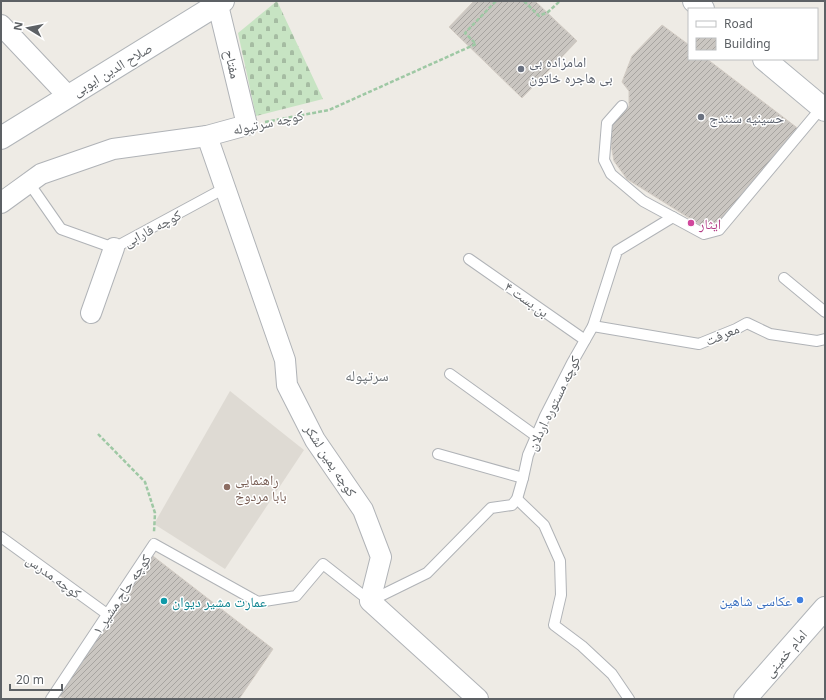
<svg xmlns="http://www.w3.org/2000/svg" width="826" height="700" font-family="'Noto Sans','Noto Naskh Arabic',sans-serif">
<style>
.education{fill:#dedad3}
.cemetery{fill:url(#cemetery-stones)}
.building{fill:url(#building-hatch);stroke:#d3ccc4}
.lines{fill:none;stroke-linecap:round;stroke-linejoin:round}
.lane-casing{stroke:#b0b3b7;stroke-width:12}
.street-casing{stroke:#b0b3b7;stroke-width:22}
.secondary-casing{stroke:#b1b5b9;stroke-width:24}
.path{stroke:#9ec8a4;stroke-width:2.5;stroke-dasharray:4 2;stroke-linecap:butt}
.lane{stroke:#fff;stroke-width:10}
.street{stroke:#fff;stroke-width:20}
.secondary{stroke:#fff;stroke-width:22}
.worship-dot{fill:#6b7280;stroke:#fff;stroke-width:1.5}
.hotel-dot{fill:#d1479c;stroke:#fff;stroke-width:1.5}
.education-dot{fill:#8d6e63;stroke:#fff;stroke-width:1.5}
.shop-dot{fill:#3f7fe0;stroke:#fff;stroke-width:1.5}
.culture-dot{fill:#0f9aa8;stroke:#fff;stroke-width:1.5}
.labels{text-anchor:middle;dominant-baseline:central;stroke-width:3;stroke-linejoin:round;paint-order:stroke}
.worship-label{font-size:14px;fill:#5b616d;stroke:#fff;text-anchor:start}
.street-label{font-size:14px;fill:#5d6165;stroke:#fff}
.hotel-label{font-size:14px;fill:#b23c85;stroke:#fff;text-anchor:start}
.education-label{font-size:14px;fill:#785e54;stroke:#fff;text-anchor:start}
.shop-label{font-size:14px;fill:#366cbe;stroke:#fff;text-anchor:end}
.culture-label{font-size:14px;fill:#0d838f;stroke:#fff;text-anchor:start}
.neighbourhood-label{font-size:15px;fill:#6e7377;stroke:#fff}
</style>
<defs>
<pattern id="cemetery-stones" width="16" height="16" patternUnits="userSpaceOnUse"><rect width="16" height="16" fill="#c7e4c3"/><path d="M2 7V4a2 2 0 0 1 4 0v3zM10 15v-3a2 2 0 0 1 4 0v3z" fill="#a5bca2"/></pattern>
<pattern id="building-hatch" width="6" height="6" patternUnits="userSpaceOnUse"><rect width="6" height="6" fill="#cac6c1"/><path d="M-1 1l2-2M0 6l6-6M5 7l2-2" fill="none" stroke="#a7a4a0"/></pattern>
</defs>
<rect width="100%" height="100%" fill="#eeebe5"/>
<polygon class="education" points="230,391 304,450 225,569 154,524"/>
<polygon class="cemetery" points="277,1 323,99 256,116 238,33"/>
<g class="building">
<polygon points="474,1 535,1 577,41 522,98 449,27"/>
<polygon points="662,25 689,45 689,59 707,59 800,130 719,223 702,226 627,179 614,161 608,128 629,106 629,91 622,82 632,56"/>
<polygon points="149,553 273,649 239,699 65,699 55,693"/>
</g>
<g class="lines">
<defs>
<g id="lane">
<polyline points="622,106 607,123 604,160 611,174 643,201 704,234 719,230 822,107"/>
<polyline points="29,183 61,229 114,248 225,188"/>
<polyline points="469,259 585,340"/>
<polyline points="784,278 825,312"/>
<polyline points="593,326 699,344 736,329 747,323 770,334 817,341 825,339"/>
<polyline points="450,374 536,436"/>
<polyline points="438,454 523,478"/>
<polyline points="517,499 544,525 560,561 561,595 554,625 582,646 612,674 629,699"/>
<polyline points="1,537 107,614"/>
<polyline points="51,699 154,544 258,602 296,596 323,564 370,601 427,573 491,508 512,505 517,499 523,478 528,455 545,416 572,363 593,326 617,251 673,217"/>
</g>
<g id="street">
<polyline points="1,25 68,96"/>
<polyline points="207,136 285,360 287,385 315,440 363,510 381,557 370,601 478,699"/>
<polyline points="1,203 41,174 113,149 207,136 247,125 217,1"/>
<polyline points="91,313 114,248"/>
</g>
<g id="secondary">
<polyline points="694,1 703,9"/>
<polyline points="764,59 825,110"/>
<polyline points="1,138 223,1"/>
<polyline points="745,699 825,608"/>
</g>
</defs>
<use href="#lane" class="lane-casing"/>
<use href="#street" class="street-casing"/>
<use href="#secondary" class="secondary-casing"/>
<g class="path">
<polyline points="524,1 539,16 548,12 560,1"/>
<polyline points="265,122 329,110 476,44 465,33 496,1"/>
<polyline points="98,434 145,482 155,513 154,532"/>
</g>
<use href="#lane" class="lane"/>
<use href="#street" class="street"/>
<use href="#secondary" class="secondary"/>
</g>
<g class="worship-dot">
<circle cx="521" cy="69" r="4"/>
<circle cx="701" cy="117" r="4"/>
</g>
<circle class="hotel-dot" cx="691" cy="223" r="4"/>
<circle class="education-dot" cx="227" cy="487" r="4"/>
<circle class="shop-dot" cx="800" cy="600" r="4"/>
<circle class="culture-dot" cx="164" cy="601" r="4"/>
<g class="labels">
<g class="worship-label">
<text x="529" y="61">امامزاده بی<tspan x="529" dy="16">بی هاجره خاتون</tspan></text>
<text x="709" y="117">حسینیه سنندج</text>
</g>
<g class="street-label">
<text transform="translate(233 64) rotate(77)">مفتاح</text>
<text transform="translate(112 69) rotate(-31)">صلاح الدین ایوبی</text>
<text transform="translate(268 122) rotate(-12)">کوچه سرتپوله</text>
<text transform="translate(152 228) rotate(-28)">کوچه فارابی</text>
<text transform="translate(527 299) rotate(35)">بن بست ۴</text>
<text transform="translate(722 334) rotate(-23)">معرفت</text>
<text transform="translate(553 403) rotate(-64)">کوچه مستوره اردلان</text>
<text transform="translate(331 460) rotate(57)">کوچه یمین لشکر</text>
<text transform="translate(54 576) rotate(36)">کوچه مدرس</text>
<text transform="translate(121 594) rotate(-56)">کوچه حاج مشیر ۱</text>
<text transform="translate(785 653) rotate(-49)">امام خمینی</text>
</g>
<g class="hotel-label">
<text x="699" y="223">ایثار</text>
</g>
<g class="education-label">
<text x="235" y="479">راهنمایی<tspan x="235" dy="16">بابا مردوخ</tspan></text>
</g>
<g class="shop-label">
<text x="792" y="600">عکاسی شاهین</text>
</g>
<g class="culture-label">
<text x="172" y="601">عمارت مشیر دیوان</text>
</g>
<g class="neighbourhood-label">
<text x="367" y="375">سرتپوله</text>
</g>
</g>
<rect width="826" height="700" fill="none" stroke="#5d6165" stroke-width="4"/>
<rect x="688" y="8" width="130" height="52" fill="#ffffff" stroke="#bec0c1"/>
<rect x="696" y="21" width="20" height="6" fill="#ffffff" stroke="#bec0c1"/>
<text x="724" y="28" font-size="12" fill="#5d6165">Road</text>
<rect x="696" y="38" width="20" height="12" fill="url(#building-hatch)" stroke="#bec0c1"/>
<text x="724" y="48" font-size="12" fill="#5d6165">Building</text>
<g transform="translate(28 28) rotate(280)" stroke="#ffffff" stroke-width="3" paint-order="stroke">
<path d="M0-3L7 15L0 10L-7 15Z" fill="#5d6165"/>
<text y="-6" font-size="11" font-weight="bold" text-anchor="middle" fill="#5d6165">N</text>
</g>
<path d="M10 684v6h52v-6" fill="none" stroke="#5d6165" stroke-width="2"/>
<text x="16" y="684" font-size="12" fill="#5d6165" stroke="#ffffff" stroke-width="3" paint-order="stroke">20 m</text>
</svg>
